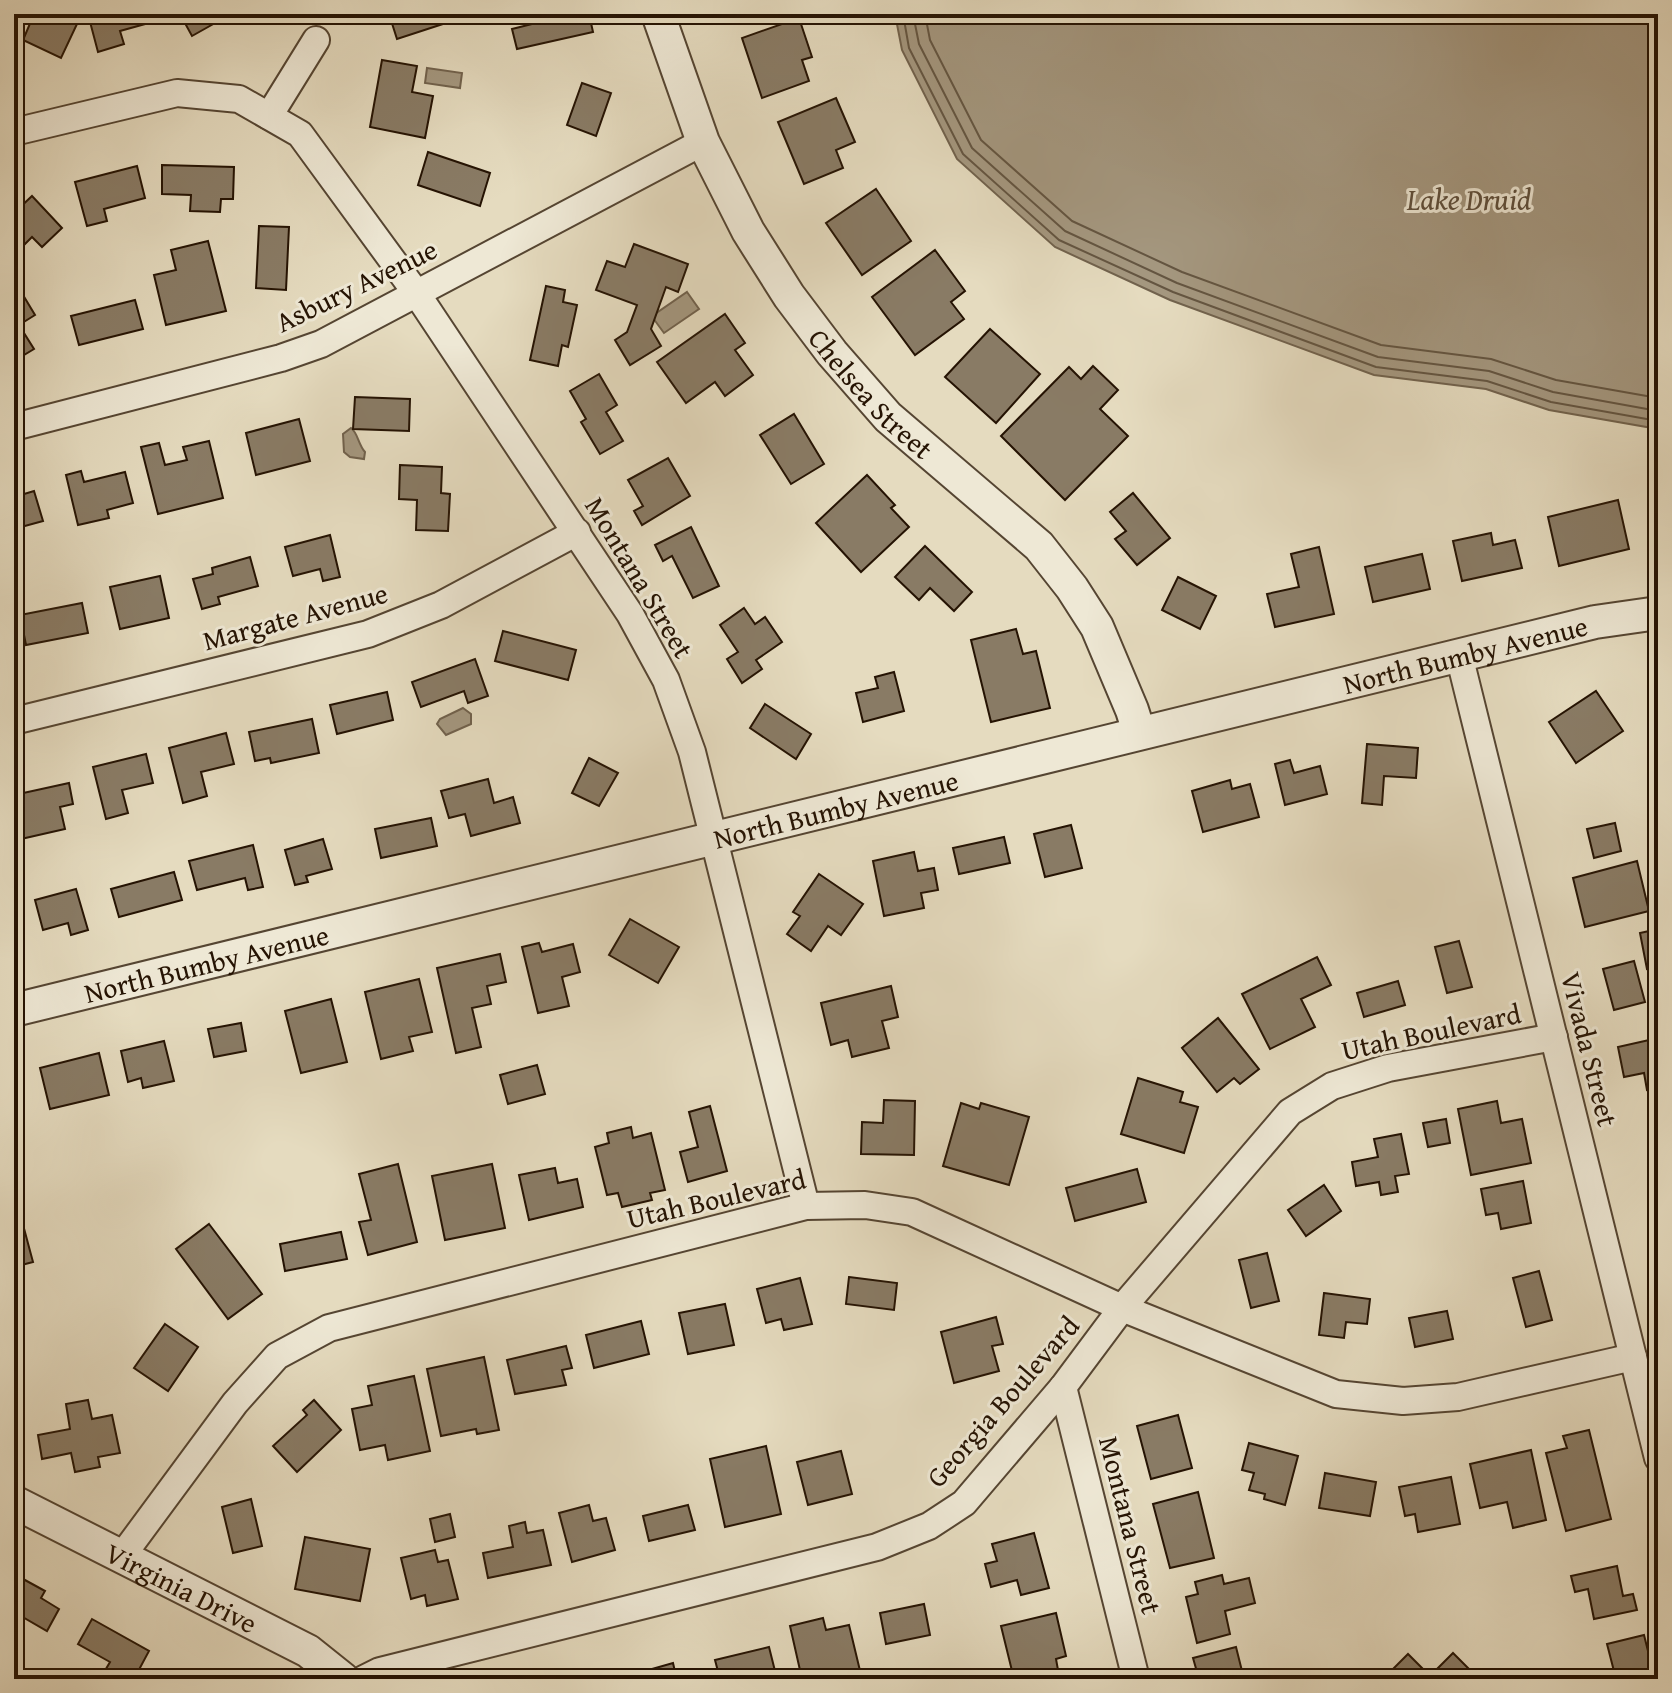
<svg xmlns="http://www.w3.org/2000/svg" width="1672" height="1693" font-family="'Gentium Book Plus',serif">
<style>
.water{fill:#a4977f;stroke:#71624d;stroke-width:2}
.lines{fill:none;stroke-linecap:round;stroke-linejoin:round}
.shore{stroke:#645541;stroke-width:2}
.building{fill:#897b65;stroke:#251303;stroke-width:2}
.minor-casing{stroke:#554532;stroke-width:30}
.tertiary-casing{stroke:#554532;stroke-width:36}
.minor{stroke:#eee8d5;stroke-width:26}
.tertiary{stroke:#eee8d5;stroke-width:32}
.labels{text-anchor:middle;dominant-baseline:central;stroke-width:6;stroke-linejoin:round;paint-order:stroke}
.street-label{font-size:28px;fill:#251303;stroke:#eee8d5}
.water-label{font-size:30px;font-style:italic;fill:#5e4e3b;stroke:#eee8d5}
</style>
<rect width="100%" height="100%" fill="#e5dbbf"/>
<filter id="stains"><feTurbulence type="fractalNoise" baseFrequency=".0025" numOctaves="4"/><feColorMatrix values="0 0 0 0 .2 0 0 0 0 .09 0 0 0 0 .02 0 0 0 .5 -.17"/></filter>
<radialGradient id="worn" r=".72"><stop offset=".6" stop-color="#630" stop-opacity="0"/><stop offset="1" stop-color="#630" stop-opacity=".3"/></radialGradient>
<g class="water">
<polygon points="895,14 1658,14 1658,429 1549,410 1486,389 1374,375 1170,300 1055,247 957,159 902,50"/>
<polygon points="427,68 462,73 460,88 425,83"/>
<polygon points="687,292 699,309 664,333 653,318 655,314"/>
<path d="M351,428c7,5 7,16 14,24l-1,7 -14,-2 -6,-5 -1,-18z"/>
<polygon points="463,708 471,714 471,724 446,735 437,724 440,719"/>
</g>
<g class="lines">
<g class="shore">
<polyline points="903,14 909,48 963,154 1059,240 1173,292 1376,367 1487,381 1551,402 1658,421"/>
<polyline points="913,14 919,44 972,148 1065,231 1177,283 1378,357 1489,371 1553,392 1658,411"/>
<polyline points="925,14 930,40 981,140 1072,221 1182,272 1381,345 1491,359 1556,380 1658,398"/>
</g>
</g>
<g class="building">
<polygon points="34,14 61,14 60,16 77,24 61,58 23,40"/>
<polygon points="103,14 154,14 156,21 120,31 124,44 98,52 89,18"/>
<polygon points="180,14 231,14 192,36"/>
<polygon points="389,14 450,14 452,21 397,39"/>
<polygon points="530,14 589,14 593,32 517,49 512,29 532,24"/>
<polygon points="799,18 812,57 802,60 809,81 762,98 742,38"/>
<polygon points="382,60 417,66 412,92 433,96 425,138 370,127"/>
<polygon points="582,83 611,93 596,136 567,125"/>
<polygon points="836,98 855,142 836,150 843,168 804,184 778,122"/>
<polygon points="428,152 490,173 480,206 418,185"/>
<polygon points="162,165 234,167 233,199 221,199 220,212 190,211 191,195 162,194"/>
<polygon points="137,166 145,198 104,209 107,221 87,226 75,182"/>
<polygon points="876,189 911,241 862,275 826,223"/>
<polygon points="32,196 62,228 42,247 32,237 14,255 14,213"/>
<polygon points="259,226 289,227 286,290 256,288"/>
<polygon points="208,241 226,311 166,325 154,275 176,270 171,250"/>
<polygon points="634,244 688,264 678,292 666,287 651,329 661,346 630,365 615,340 627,332 637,305 596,290 607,261 625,267"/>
<polygon points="935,250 965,291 951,302 964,319 915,355 872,297"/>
<polygon points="17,285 35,315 19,325 34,349 14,361 14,287"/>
<polygon points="546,286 565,290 563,302 577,305 568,347 562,345 558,366 530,360"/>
<polygon points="135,300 143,329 79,345 71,316"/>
<polygon points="725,314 745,343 735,350 753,375 725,396 715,382 686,403 657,362"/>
<polygon points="990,329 1040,374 996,423 945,377"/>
<polygon points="1093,366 1118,390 1100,409 1128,436 1065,500 1001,436 1069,367 1081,379"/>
<polygon points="599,374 617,405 606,412 623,441 600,454 581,422 586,419 570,391"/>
<polygon points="355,397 410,399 409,431 353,429"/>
<polygon points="794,414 824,464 791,484 760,435"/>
<polygon points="299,419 310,461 256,475 246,433"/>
<polygon points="209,441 223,498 158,514 141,447 159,443 165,465 187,460 183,447"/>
<polygon points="668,458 690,496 642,525 634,511 643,506 628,480"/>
<polygon points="400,465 442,467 441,493 450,494 448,531 416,530 417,500 399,499"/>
<polygon points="81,471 84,482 125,472 133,503 107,510 109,518 78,525 66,475"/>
<polygon points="867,475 895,505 891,508 909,527 861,572 816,523"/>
<polygon points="34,491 43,521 14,529 14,497"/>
<polygon points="1133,493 1170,538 1137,565 1115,539 1126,531 1110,512"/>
<polygon points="1618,500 1629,549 1559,566 1548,517"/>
<polygon points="691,527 719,586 693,598 672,556 663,561 655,545"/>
<polygon points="1491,533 1493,545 1515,540 1522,568 1462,581 1453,541"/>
<polygon points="330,535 340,577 323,581 320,569 293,576 285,547"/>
<polygon points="925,546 972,592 954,611 930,588 919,600 895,577"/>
<polygon points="1319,547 1334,614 1275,627 1267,594 1299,587 1291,554"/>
<polygon points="1422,554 1430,589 1373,602 1365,567"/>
<polygon points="250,557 258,586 218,597 220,604 202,609 193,579 213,574 212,568"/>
<polygon points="160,576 169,618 120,629 110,587"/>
<polygon points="1178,577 1216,596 1200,629 1162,610"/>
<polygon points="82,603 88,633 26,645 20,615"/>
<polygon points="744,608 755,624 765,617 782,642 756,660 762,669 742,683 727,659 738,652 720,625"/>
<polygon points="1016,629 1023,654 1036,651 1050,708 991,722 971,640"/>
<polygon points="503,631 576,650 568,680 495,661"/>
<polygon points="475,659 488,696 468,703 464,691 421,707 412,682"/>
<polygon points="894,672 904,711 863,722 856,693 878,688 875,677"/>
<polygon points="1596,691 1623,731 1576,763 1549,722"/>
<polygon points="387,692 393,720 337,734 330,705"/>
<polygon points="765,704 811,734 796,759 750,728"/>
<polygon points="312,719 319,753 271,763 270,758 255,761 249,732"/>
<polygon points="226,733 234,764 201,772 207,796 183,803 169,748"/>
<polygon points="1367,744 1418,748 1416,778 1384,776 1382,805 1362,803"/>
<polygon points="146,754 153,783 122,790 128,813 106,819 93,767"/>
<polygon points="589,758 618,773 599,806 572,793"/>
<polygon points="1290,760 1294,773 1320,766 1327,794 1285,805 1275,764"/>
<polygon points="488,779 494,803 513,797 520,823 471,836 465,814 449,818 441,791"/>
<polygon points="1230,780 1232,789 1250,784 1259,817 1203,832 1192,791"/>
<polygon points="69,783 73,804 60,807 65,829 21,839 14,795"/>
<polygon points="431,818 437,846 381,858 375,829"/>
<polygon points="1615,823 1621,851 1594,858 1587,829"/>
<polygon points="1071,825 1082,868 1045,877 1034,834"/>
<polygon points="1004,837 1010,863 959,874 953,848"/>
<polygon points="323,839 332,869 306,876 308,882 295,885 285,850"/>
<polygon points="253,845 263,887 248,890 245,878 197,890 189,861"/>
<polygon points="914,852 918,871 934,868 938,890 921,893 924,908 884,916 873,861"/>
<polygon points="1637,861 1649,911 1585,927 1573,878"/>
<polygon points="174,872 182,900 119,917 111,889"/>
<polygon points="819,874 863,904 841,935 828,926 811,951 787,934 800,916 793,912"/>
<polygon points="76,889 88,930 71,935 68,923 43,930 35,900"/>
<polygon points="630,919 679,947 658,983 609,955"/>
<polygon points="1658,929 1658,967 1647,969 1640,933"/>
<polygon points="1459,941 1472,987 1447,993 1435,947"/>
<polygon points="539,943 542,952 573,944 580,972 562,977 569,1006 538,1013 522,947"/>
<polygon points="500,954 506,982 487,986 491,1004 472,1008 481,1047 456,1053 437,968"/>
<polygon points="1317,957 1331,985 1301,999 1315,1027 1270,1049 1242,994"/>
<polygon points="1634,961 1645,1002 1614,1010 1603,969"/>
<polygon points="419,979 432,1032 409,1037 413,1051 381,1059 365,992"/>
<polygon points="1398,981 1405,1005 1364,1017 1357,993"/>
<polygon points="891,986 898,1017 882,1021 889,1048 852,1057 848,1040 831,1045 821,1003"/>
<polygon points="331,999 347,1062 301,1073 285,1011"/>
<polygon points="1218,1018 1259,1069 1240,1084 1234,1078 1217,1092 1182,1048"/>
<polygon points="241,1023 246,1051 214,1057 208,1029"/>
<polygon points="1658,1038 1658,1088 1647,1090 1644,1073 1624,1077 1618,1047"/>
<polygon points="164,1041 174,1081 143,1088 141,1078 128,1082 121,1051"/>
<polygon points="99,1053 109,1095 50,1109 40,1068"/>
<polygon points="537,1065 545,1094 508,1104 500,1075"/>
<polygon points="1138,1078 1183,1092 1180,1102 1198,1107 1184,1153 1121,1134"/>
<polygon points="14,1081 16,1081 23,1110 14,1112"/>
<polygon points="884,1100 915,1101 914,1155 861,1154 862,1122 883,1123"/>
<polygon points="1497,1101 1501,1123 1522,1119 1531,1163 1471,1175 1458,1109"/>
<polygon points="961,1103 979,1109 981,1103 1029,1117 1009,1185 943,1166"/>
<polygon points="710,1106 727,1171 688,1182 680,1152 698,1147 689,1112"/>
<polygon points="1446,1119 1450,1143 1428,1147 1423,1123"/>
<polygon points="631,1127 633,1138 651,1133 665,1190 650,1193 652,1200 622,1207 618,1193 607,1195 595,1147 609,1143 607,1133"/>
<polygon points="1401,1134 1409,1174 1395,1176 1398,1192 1381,1195 1379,1182 1356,1186 1352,1162 1378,1157 1374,1139"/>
<polygon points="398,1164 417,1242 368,1255 359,1222 371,1220 359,1174"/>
<polygon points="492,1164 505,1228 445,1240 432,1176"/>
<polygon points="555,1168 558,1183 577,1179 583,1207 529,1220 519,1175"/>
<polygon points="1137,1169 1146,1202 1075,1221 1066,1188"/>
<polygon points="1523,1181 1531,1223 1501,1229 1498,1213 1486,1215 1481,1189"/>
<polygon points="1324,1185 1341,1211 1306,1236 1288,1210"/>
<polygon points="18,1206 33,1262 14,1267 14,1207"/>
<polygon points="209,1224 262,1294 228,1319 176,1249"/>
<polygon points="341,1232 347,1259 285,1271 280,1244"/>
<polygon points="1267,1253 1279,1301 1251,1308 1239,1260"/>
<polygon points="1539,1271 1552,1320 1526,1327 1513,1278"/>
<polygon points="849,1277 897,1283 894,1310 846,1304"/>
<polygon points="800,1278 812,1324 784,1330 781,1319 766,1323 757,1289"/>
<polygon points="1324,1293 1370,1299 1367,1324 1346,1322 1344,1338 1319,1335"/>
<polygon points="725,1304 734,1345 688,1354 679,1313"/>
<polygon points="1447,1311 1453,1339 1415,1347 1409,1318"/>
<polygon points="996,1317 1003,1344 992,1346 999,1371 954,1383 941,1332"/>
<polygon points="641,1321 649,1354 594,1368 586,1335"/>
<polygon points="165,1324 198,1347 168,1391 134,1368"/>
<polygon points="566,1346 572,1368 562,1370 566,1385 515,1394 507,1360"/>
<polygon points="484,1357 499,1430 477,1434 476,1429 441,1436 427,1369"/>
<polygon points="414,1376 430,1451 388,1460 385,1445 360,1450 352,1409 372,1405 368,1386"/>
<polygon points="88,1400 92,1419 112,1415 120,1453 98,1457 100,1467 75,1472 71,1453 42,1459 38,1435 70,1429 66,1404"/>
<polygon points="314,1400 341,1430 297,1472 273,1446 307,1415 303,1410"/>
<polygon points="1178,1415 1192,1468 1151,1479 1137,1426"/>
<polygon points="1589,1430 1611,1519 1566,1531 1546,1453 1567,1448 1563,1436"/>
<polygon points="1249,1443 1298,1456 1285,1505 1264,1499 1265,1494 1249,1490 1254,1473 1242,1470"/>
<polygon points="766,1446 781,1514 725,1527 710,1459"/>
<polygon points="1531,1450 1546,1520 1513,1528 1507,1502 1480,1508 1470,1464"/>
<polygon points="841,1451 852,1494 808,1505 797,1462"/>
<polygon points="1325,1473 1376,1482 1370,1516 1319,1508"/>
<polygon points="1451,1477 1460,1524 1418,1532 1415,1514 1405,1516 1399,1487"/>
<polygon points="1198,1492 1214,1558 1170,1568 1153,1504"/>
<polygon points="251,1499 262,1546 233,1553 222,1507"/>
<polygon points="589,1505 593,1521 606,1518 615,1550 572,1562 559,1513"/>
<polygon points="688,1505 695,1530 649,1541 643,1516"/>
<polygon points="450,1514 455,1537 435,1542 430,1519"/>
<polygon points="525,1522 527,1533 543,1530 551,1565 488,1578 483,1553 513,1547 509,1526"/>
<polygon points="1034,1533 1049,1588 1021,1595 1017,1580 991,1587 985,1564 997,1561 992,1544"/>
<polygon points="305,1537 370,1549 360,1601 295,1589"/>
<polygon points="435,1550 438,1562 448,1560 458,1599 427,1606 425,1595 411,1599 401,1558"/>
<polygon points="1617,1566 1623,1596 1633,1594 1637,1610 1594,1619 1588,1589 1575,1592 1571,1576"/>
<polygon points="14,1574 45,1591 41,1598 59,1609 47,1631 14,1612"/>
<polygon points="1222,1575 1224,1584 1249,1578 1255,1603 1225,1611 1230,1634 1197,1643 1186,1597 1198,1594 1195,1582"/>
<polygon points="924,1604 930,1635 886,1644 880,1613"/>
<polygon points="1056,1613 1066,1656 1056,1659 1058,1670 1014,1679 1001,1626"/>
<polygon points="823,1618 826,1630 849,1625 862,1679 802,1679 790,1626"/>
<polygon points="92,1619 149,1651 134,1679 100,1679 110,1662 78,1644"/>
<polygon points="1644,1635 1655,1679 1616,1679 1607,1644"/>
<polygon points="769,1647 777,1679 720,1679 715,1660"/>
<polygon points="1236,1647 1244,1679 1199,1679 1193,1658"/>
<polygon points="1453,1653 1471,1671 1466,1676 1468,1679 1383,1679 1408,1654 1430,1676"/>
<polygon points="673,1663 676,1676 687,1674 689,1679 632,1679 631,1675"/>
</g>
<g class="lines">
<defs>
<g id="minor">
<polyline points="269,116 316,40"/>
<polyline points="14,132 177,93 239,99 300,134 417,294 630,614 666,680 692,752 806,1206"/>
<polyline points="14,427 281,358 321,344 703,142"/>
<polyline points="1459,655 1658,1458"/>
<polyline points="14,721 368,634 441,605 577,532"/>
<polyline points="1063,1387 1136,1679"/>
<polyline points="122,1556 235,1403 277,1356 329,1328 806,1206 865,1205 912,1212 1122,1308 1336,1394 1403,1401 1458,1397 1633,1357"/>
<polyline points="364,1679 380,1671 877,1547 929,1526 964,1503 1063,1387 1122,1308 1290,1112 1332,1086 1388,1068 1554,1037"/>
</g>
<g id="tertiary">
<path id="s1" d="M658,14l45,128 45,89 41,65 43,57 56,64 151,129 33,42 25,39 35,83 7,22"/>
<path id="s2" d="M14,1010l1581,-388 63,-9"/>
<path id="s3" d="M14,1502l294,149 35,28"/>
</g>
</defs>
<use href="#minor" class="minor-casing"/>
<use href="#tertiary" class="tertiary-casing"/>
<use href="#minor" class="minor"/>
<use href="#tertiary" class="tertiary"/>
</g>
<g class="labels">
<g class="street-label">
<text transform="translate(356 285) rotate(-26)">Asbury Avenue</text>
<text stroke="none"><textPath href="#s1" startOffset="440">Chelsea Street</textPath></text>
<text transform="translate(640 577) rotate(59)">Montana Street</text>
<text transform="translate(295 616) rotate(-15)">Margate Avenue</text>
<text stroke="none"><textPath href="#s2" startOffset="1494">North Bumby Avenue</textPath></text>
<text stroke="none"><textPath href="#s2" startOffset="846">North Bumby Avenue</textPath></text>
<text stroke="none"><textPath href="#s2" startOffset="198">North Bumby Avenue</textPath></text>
<text transform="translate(1431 1031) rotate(-12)">Utah Boulevard</text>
<text transform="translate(1590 1049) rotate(76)">Vivada Street</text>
<text transform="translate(716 1198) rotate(-13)">Utah Boulevard</text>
<text transform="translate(1002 1401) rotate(-49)">Georgia Boulevard</text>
<text transform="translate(1131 1525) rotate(76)">Montana Street</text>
<text stroke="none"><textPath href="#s3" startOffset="188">Virginia Drive</textPath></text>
</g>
<g class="water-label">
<text x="1469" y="199">Lake Druid</text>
</g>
</g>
<rect width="1672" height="1693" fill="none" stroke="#e5dbbf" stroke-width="48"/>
<rect x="16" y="16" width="1640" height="1661" fill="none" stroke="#251303" stroke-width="4"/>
<rect x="24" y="24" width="1624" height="1645" fill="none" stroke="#251303" stroke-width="2"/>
<rect width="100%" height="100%" filter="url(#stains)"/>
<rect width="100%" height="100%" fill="url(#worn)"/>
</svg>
